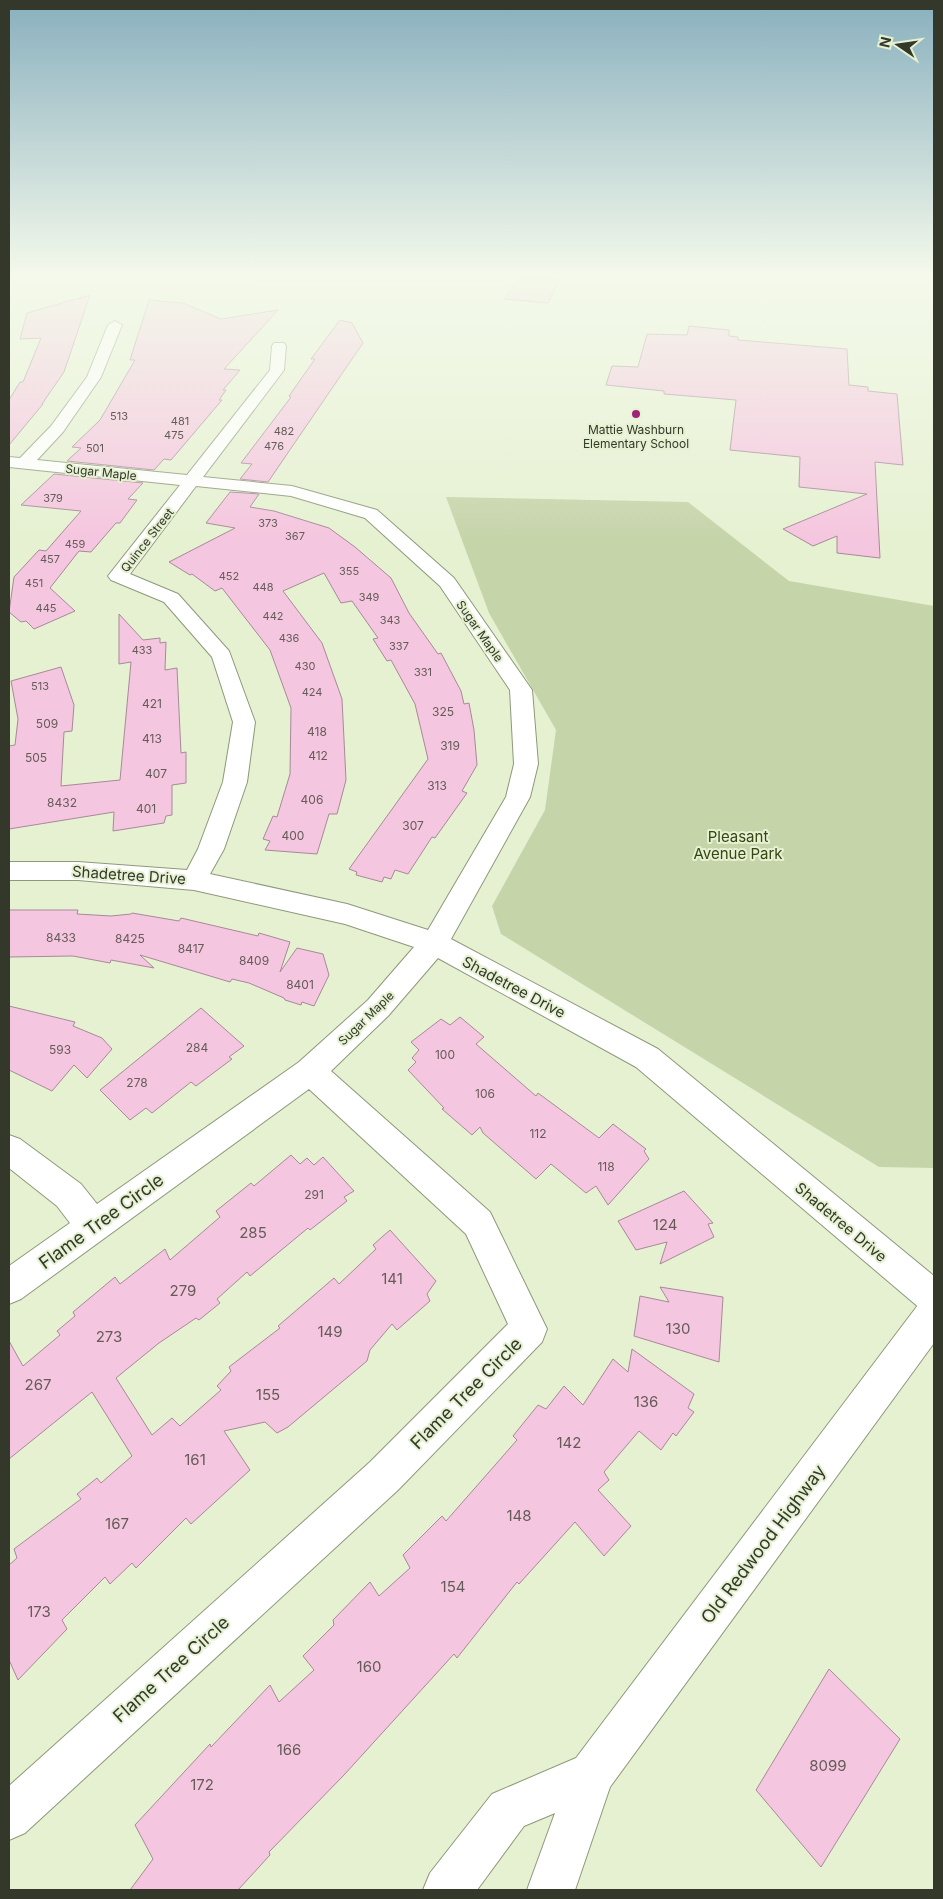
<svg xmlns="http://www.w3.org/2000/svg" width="943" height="1899" font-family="Inter,sans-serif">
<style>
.green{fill:#c6d4aa}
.building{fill:#f5c6df;stroke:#a78999}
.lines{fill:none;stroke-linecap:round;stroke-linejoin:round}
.minor-casing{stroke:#8e987b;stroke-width:2}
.major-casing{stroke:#8e987b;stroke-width:2}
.minor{fill:#fff;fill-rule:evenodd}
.major{fill:#fff;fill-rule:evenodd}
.poi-dot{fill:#a02377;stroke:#e6f1d2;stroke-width:2}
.labels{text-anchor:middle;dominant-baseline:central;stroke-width:4;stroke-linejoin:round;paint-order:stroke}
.far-number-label{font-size:11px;fill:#645c58}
.far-poi-label{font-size:12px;fill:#33382b;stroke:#e6f1d2}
.far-street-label{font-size:12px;fill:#33382b;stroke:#e6f1d2}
.number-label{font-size:12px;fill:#645c58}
.park-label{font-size:15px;fill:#374413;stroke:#e6f1d2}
.street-label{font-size:15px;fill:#33382b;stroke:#e6f1d2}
.near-number-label{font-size:15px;fill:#645c58}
.near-street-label{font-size:18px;fill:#33382b;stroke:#e6f1d2}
</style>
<rect width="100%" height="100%" fill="#e6f1d2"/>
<polygon class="green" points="446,497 688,502 789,581 934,606 934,1168 879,1167 501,934 492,906 545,810 556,730 489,613"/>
<g class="building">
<polygon points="523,276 559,280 548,303 504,299"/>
<polygon points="90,295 64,372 42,404 43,404 9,445 9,400 20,382 23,382 41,338 20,339 27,313"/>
<polygon points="149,300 183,303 221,319 278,310 224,369 240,370 223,390 226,390 219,400 222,400 171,460 164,459 154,470 67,461 81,448 72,447 100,420 135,360 130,360"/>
<polygon points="340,320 352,323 363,343 268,482 240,479 252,464 241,463 291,397 289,396 315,359 311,359"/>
<polygon points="689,326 729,330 729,336 738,337 738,340 847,349 849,385 868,387 868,391 897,394 903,465 875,462 880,558 837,553 837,536 813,546 783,529 867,494 799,487 800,457 730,450 736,400 664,394 664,391 606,385 612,366 638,367 647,334 687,335"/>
<polygon points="54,474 143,483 128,499 137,500 120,523 116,523 91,552 79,551 50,588 75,611 34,629 26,621 21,622 9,612 14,577 39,550 46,551 81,511 21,505"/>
<polygon points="230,492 259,494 250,507 274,511 329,528 355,547 391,578 409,613 438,654 441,653 461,691 464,704 469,703 474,730 477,765 462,791 467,793 435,838 432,837 408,874 395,870 391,879 384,877 382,882 356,875 357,872 349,869 428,759 415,704 391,660 387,661 373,639 378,638 352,601 341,603 324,573 283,591 322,643 342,699 346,780 337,814 329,814 317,854 265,850 270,841 263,839 273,816 277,817 290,774 291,708 270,650 222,588 215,591 192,574 190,575 169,562 235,528 206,523"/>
<polygon points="119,614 143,640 160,638 160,643 166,642 165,670 177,668 181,753 186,752 186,783 172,785 172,815 166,816 164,823 113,831 114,812 9,829 9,746 15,745 18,719 11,681 61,667 74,705 72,731 64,732 61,786 120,780 131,662 119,664"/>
<polygon points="9,910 78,910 77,914 111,916 131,914 132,913 179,921 181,918 258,936 259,933 290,942 280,972 297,948 323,954 329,975 314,1006 302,1002 301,1005 285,1000 284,998 249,983 232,979 230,982 140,955 154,968 111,960 110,963 73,956 9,957"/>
<polygon points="9,1006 75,1022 73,1026 102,1038 112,1049 87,1078 74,1065 52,1091 9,1070"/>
<polygon points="201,1008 244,1046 229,1057 232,1059 196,1086 191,1082 152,1113 146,1108 130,1120 100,1090"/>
<polygon points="460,1017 484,1037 476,1044 536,1096 538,1093 599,1138 613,1124 646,1149 644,1151 649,1159 608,1205 596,1186 586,1193 551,1164 536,1179 483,1133 480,1127 472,1135 442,1109 444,1108 408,1070 416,1062 412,1058 419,1050 411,1042 441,1019 450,1025"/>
<polygon points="291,1155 300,1164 307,1158 314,1165 323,1157 354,1191 344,1197 347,1201 310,1230 308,1228 250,1276 247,1272 217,1299 220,1303 199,1320 196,1318 159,1343 116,1378 152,1435 172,1418 180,1426 221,1390 217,1386 231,1371 229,1367 280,1328 278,1326 334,1278 339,1284 376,1249 373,1245 390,1230 436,1281 427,1294 430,1301 397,1330 392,1324 370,1350 367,1361 288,1427 277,1433 265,1422 224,1431 250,1470 191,1524 186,1518 136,1568 132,1563 110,1584 105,1577 62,1620 67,1629 18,1680 9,1660 9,1565 17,1558 14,1549 81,1499 77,1494 97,1478 101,1483 132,1456 92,1392 9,1459 9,1341 23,1366 60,1335 57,1331 75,1316 73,1312 115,1277 120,1284 165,1249 170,1260 220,1217 216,1211 251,1183 254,1186"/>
<polygon points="684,1191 713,1223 708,1224 714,1237 660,1264 667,1242 636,1250 618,1221"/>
<polygon points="660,1287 723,1297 719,1362 634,1336 640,1296 669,1302"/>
<polygon points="632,1349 694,1394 688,1408 694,1412 676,1436 673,1433 661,1450 639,1431 604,1472 609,1480 598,1490 631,1526 604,1556 575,1522 519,1584 517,1582 457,1658 454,1654 344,1775 269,1852 270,1855 238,1890 130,1890 153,1859 135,1825 210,1744 211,1747 270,1685 279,1702 314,1670 303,1656 334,1625 333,1620 370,1582 379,1596 410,1568 403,1555 442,1516 446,1521 517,1440 513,1436 538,1405 546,1409 564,1386 583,1405 613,1359 628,1372"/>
<polygon points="829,1669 900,1739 821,1867 756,1790"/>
</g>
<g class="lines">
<defs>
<path id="minor" d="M115,321l7,4 -21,52 -38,55 -26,28 150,15 83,-105 2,-24 2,-3h10l2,3 -2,24 -81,107 89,9 85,24 77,68 78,112 6,74 -8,33 -79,142 207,110 276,227v39l-12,-5 -286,-243 -198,-109 -50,58 -57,55 159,141 57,117 -5,13 -144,148 -373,343 -16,7v-54l361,-324 138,-138 -42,-90 -157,-145 -288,210 -12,5v-38l61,-43 -13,-17 -48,-38v-33l11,4 61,45 16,20 202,-142 69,-62 46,-53 -69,-23 -151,-34 -116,-10h-69v-18h69l109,8 11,-21 25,-67 10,-60 -21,-65 -48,-55 -53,-22 -3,-4 72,-91 -171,-18v-10l11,1 31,-32 36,-49 21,-52zM196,486l95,10 74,22 75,68 70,104 4,74 -8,33 -78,133 -81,-26 -137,-30 14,-25 23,-67 8,-60 -26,-71 -51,-57 -48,-20z"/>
<polygon id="major" points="934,1296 934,1343 610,1787 575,1890 527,1890 555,1813 524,1826 477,1890 423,1890 430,1873 492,1794 576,1758 921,1301"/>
</defs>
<use href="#minor" class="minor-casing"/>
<use href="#major" class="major-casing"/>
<use href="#minor" class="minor"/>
<use href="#major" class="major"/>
</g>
<linearGradient id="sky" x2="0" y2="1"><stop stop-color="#89b0be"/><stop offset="0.51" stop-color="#f4f9eb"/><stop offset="1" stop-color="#f4f9eb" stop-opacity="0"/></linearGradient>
<rect width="943" height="539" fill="url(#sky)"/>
<circle class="poi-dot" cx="636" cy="414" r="5"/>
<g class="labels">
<g class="far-number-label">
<text x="119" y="416">513</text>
<text x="180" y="421">481</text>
<text x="284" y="431">482</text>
<text x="174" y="435">475</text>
<text x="274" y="446">476</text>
<text x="95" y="448">501</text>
<text x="53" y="498">379</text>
<text x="268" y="523">373</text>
<text x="295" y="536">367</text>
<text x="75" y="544">459</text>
<text x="50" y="559">457</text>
<text x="349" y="571">355</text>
<text x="229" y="576">452</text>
<text x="34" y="583">451</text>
<text x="263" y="587">448</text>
<text x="369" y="597">349</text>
<text x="46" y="608">445</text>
<text x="273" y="616">442</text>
<text x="390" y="620">343</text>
<text x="289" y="638">436</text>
<text x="399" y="646">337</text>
<text x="142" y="650">433</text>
<text x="305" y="666">430</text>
<text x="423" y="672">331</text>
<text x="40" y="686">513</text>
<text x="312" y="692">424</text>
</g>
<g class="far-poi-label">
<text x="636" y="429">Mattie Washburn<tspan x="636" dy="14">Elementary School</tspan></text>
</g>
<g class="far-street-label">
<text transform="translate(101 472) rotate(6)">Sugar Maple</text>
<text transform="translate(147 540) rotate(-52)">Quince Street</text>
<text transform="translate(480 631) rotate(55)">Sugar Maple</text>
<text transform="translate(366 1018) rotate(-44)">Sugar Maple</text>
</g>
<g class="number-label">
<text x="152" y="703">421</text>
<text x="443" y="711">325</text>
<text x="47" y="723">509</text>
<text x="317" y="731">418</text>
<text x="152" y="738">413</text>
<text x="450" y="745">319</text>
<text x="318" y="755">412</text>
<text x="36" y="757">505</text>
<text x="156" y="773">407</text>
<text x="437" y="785">313</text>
<text x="312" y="799">406</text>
<text x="62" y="802">8432</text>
<text x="146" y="808">401</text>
<text x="413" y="825">307</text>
<text x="293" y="835">400</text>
<text x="61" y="937">8433</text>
<text x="130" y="938">8425</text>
<text x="191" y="948">8417</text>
<text x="254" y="960">8409</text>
<text x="300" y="984">8401</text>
<text x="197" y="1047">284</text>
<text x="60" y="1049">593</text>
<text x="445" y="1054">100</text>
<text x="137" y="1082">278</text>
<text x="485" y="1093">106</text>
<text x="538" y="1133">112</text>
<text x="606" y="1166">118</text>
<text x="314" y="1194">291</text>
</g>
<g class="park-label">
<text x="738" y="836">Pleasant<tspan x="738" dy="17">Avenue Park</tspan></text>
</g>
<g class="street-label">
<text transform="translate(129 875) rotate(4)">Shadetree Drive</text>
<text transform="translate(514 987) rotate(28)">Shadetree Drive</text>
<text transform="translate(841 1222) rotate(40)">Shadetree Drive</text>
</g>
<g class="near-number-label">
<text x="665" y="1224">124</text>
<text x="253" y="1232">285</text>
<text x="392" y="1278">141</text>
<text x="183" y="1290">279</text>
<text x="678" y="1328">130</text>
<text x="330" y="1331">149</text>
<text x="109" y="1336">273</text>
<text x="38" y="1384">267</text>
<text x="268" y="1394">155</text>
<text x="646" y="1401">136</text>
<text x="569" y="1442">142</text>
<text x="195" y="1459">161</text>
<text x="519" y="1515">148</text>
<text x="117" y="1523">167</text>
<text x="453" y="1586">154</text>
<text x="39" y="1611">173</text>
<text x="369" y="1666">160</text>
<text x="289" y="1749">166</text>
<text x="828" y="1765">8099</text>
<text x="202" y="1784">172</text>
</g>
<g class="near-street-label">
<text transform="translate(101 1221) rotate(-36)">Flame Tree Circle</text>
<text transform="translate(466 1393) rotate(-45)">Flame Tree Circle</text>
<text transform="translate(763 1544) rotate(-53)">Old Redwood Highway</text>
<text transform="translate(171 1669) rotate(-42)">Flame Tree Circle</text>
</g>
</g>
<rect width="943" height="1899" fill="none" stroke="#33382b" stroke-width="20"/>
<g transform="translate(898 45) rotate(283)" stroke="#e6f1d2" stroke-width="4" paint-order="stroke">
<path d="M0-4L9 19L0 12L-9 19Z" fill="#33382b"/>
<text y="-8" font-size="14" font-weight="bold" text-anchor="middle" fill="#33382b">N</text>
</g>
</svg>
